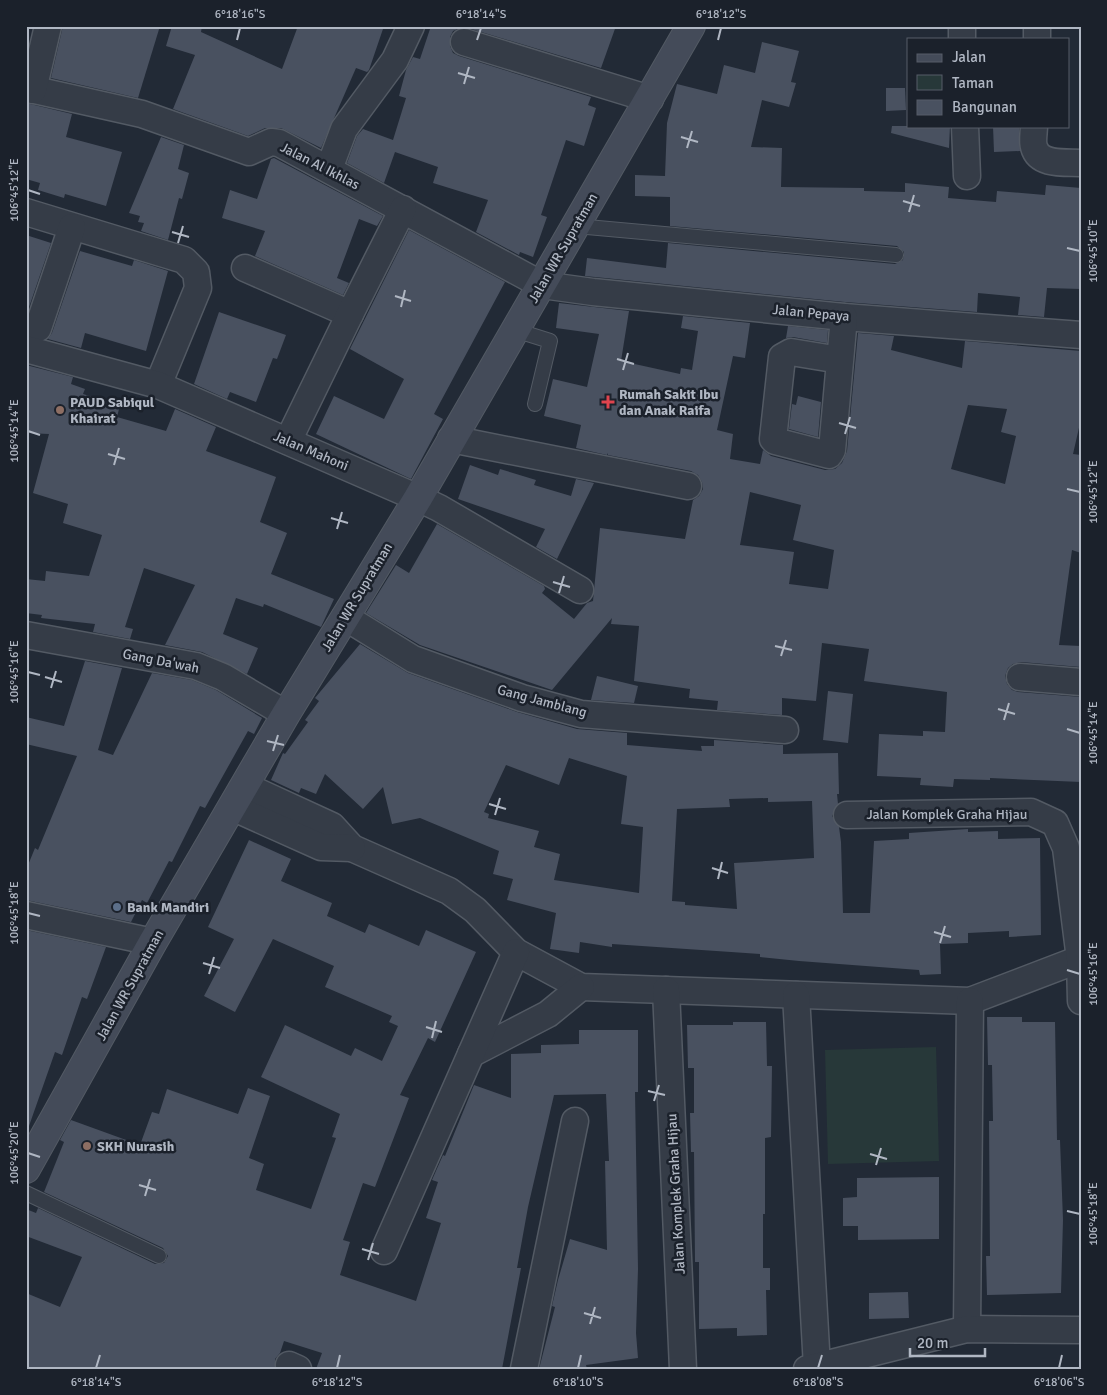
<svg xmlns="http://www.w3.org/2000/svg" width="1107" height="1395" font-family="Signika,sans-serif">
<style>
.green{fill:#273839}
.building{fill:#495160;fill-rule:evenodd}
.lines{fill:none;stroke-linecap:round;stroke-linejoin:round}
.lane-casing{stroke:#535a64;stroke-width:16}
.street-casing{stroke:#535a64;stroke-width:29}
.secondary-casing{stroke:#535a64;stroke-width:30}
.lane{stroke:#353c47;stroke-width:14}
.street{stroke:#353c47;stroke-width:26}
.secondary{stroke:#444b59;stroke-width:28}
.ticks{fill:none;stroke:#b0b7c3;stroke-width:2}
.health-dot{fill:#e0444e;stroke:#1b212b;stroke-width:2}
.education-dot{fill:#8d6e63;stroke:#1b212b;stroke-width:2}
.service-dot{fill:#5c6f8a;stroke:#1b212b;stroke-width:2}
.labels{text-anchor:middle;dominant-baseline:central;stroke-width:5;stroke-linejoin:round;paint-order:stroke}
.street-label{font-size:14px;fill:#b0b7c3;stroke:#1b212b}
.poi-label{font-size:14px;font-weight:bold;fill:#b0b7c3;stroke:#1b212b;text-anchor:start}
.neatline{fill:none;stroke:#b0b7c3;stroke-width:2}
.ticks-label{font-size:12px;text-anchor:middle;fill:#b0b7c3}
</style>
<rect width="100%" height="100%" fill="#222a36"/>
<polygon class="green" points="936,1047 939,1161 828,1164 825,1050"/>
<g class="building">
<polygon points="63,26 160,26 138,98 51,78"/>
<polygon points="172,26 202,26 201,32 282,69 298,26 384,26 369,70 367,72 356,68 321,148 281,128 265,128 248,136 173,109 195,55 166,46"/>
<polygon points="431,26 616,26 601,68 468,28 460,28 453,31 450,37 450,46 453,53 459,56 591,97 588,105 596,108 584,146 566,140 541,215 547,217 533,257 520,252 519,255 476,232 488,200 433,183 438,167 395,152 384,183 347,163 357,136 363,129 393,140 406,98 399,96 406,70 413,57 420,59"/>
<polygon points="762,42 799,51 791,82 796,83 789,107 762,100 751,147 782,148 781,187 864,188 864,191 905,192 905,183 949,187 948,198 996,202 997,191 1045,195 1046,185 1081,188 1081,289 1047,288 1044,317 1018,315 1020,297 978,293 977,312 845,302 585,276 587,258 666,268 668,243 895,264 903,260 904,252 897,246 670,226 670,197 635,196 635,175 665,176 667,123 677,84 717,94 724,65 755,73"/>
<polygon points="886,88 905,88 906,110 886,111"/>
<polygon points="26,103 72,114 66,137 122,152 106,206 65,194 64,198 38,190 40,183 26,179"/>
<polygon points="892,126 950,126 949,148 891,133"/>
<polygon points="993,126 1019,126 1020,151 994,152"/>
<polygon points="161,137 184,145 178,169 189,173 182,199 179,198 168,240 141,231 144,223 138,222 140,216 129,213"/>
<polygon points="274,158 383,216 377,226 359,219 337,278 349,283 343,295 255,256 265,231 222,218 230,190 257,199 271,159"/>
<polygon points="409,230 505,282 434,414 443,419 411,479 316,434 334,396 384,419 404,379 350,349"/>
<polygon points="26,235 51,243 26,316"/>
<polygon points="80,251 132,266 134,260 168,271 146,351 85,333 81,348 48,339 52,333"/>
<path d="M559,303l70,8 -8,50 59,13 1,-6 11,2 6,-39 -17,-3 2,-12 67,7 -5,35 -12,-2 -16,74 16,4 -3,25 30,5 3,-14 8,6 54,14 10,-1 7,-6 5,-12 11,-118 36,3 -3,14 71,18 3,-27 116,10v68l-8,35 8,1v98l-9,-3 -13,95 22,1v21l-60,-5 -8,2 -5,4 -3,8 2,8 5,6 6,2 63,5v85l-91,-4v2l-36,-1 -1,8 -33,-2 1,-7 -44,-2 2,-42 44,2v-5l22,1 2,-40 -83,-11 5,-32 -47,-6 -6,58 -34,-3v17l-65,-5 1,-9 -29,-3 1,-9 -56,-8 5,-55 -28,-2 1,-6 -60,72 -132,-45 -54,-32 30,-48 13,8 28,-49 107,62 1,3 -3,4 32,26 13,-16 6,-2 7,-73 85,11 8,-39 6,-4 4,-7 -1,-7 -4,-7 -7,-4 -83,-16v-2l-1,2 -31,-7 5,-23 -37,-9 9,-37 34,8 12,-53 -43,-6zM968,405l39,4 -6,23 15,4 -11,48 -54,-15zM750,492l51,13 -8,35 41,10 -6,39 -39,-5 5,-32 -54,-7z"/>
<polygon points="219,312 286,335 277,359 273,358 256,402 230,392 227,399 194,384"/>
<polygon points="788,326 828,330 827,343 793,337 786,338"/>
<polygon points="26,365 73,377 71,384 85,389 83,394 120,405 117,417 166,431 175,409 216,427 206,451 276,477 260,522 287,533 271,574 334,599 321,627 264,604 263,607 236,598 223,634 258,648 247,674 202,652 165,645 195,585 144,568 125,627 133,629 130,639 93,632 95,624 41,618 42,615 26,613 26,579 45,581 46,571 89,576 102,535 63,523 68,504 33,493 49,434 26,433"/>
<polygon points="798,396 821,402 818,437 789,429 792,404 796,405"/>
<polygon points="470,465 498,475 500,469 536,480 534,485 571,496 576,479 594,483 557,559 536,547 545,529 458,499"/>
<path d="M360,644l48,29 109,39 60,17 50,4v12l75,6 -1,-5h13v-6l69,5v9l55,-1 1,41h-2l1,10 -6,12 7,11 2,15 2,71h27l4,-72 35,-2v-6l59,-4v3l30,-1v8l42,-1 1,97 -32,2v-6l-41,2v10l-28,1 1,30 -21,1 -1,-5 -120,-9 -39,-4v-3l-29,-2 -119,-8v3l-32,-5 -1,11 -29,-4 6,-36 -49,-13 6,-21 -20,-5 6,-23 -79,-33 -28,6 -9,-37 -20,22 -38,-35 -9,20 -15,-6 -2,5 -28,-13 12,-27 2,1 23,-32 -3,-2 14,-19 -4,-3zM569,758l58,18 -6,48 22,3 -4,66 -85,-13 6,-26 -26,-7 5,-16 -51,-13 1,-4 -5,-2 22,-47 53,20zM768,798v4l44,-1 2,57 -80,5 3,46 -52,-4v-3l-13,-1 5,-92 53,-2 -1,-8z"/>
<polygon points="85,661 122,668 98,750 113,755 152,673 192,680 216,690 262,718 254,734 248,731 205,808 200,806 172,862 169,861 147,903 142,900 131,922 26,900 26,870 35,848 38,850 77,756 26,744 26,717 64,726"/>
<polygon points="597,676 638,686 634,703 591,700"/>
<polygon points="828,691 853,694 848,743 823,740"/>
<polygon points="249,840 291,859 281,881 332,903 327,916 365,933 369,924 419,946 426,930 476,952 435,1042 428,1038 400,1095 409,1098 375,1187 363,1183 343,1240 350,1242 340,1275 416,1301 441,1223 426,1218 438,1182 432,1180 443,1155 445,1156 474,1085 511,1098 511,1054 541,1053 541,1045 579,1044 579,1030 638,1030 638,1092 635,1092 638,1269 636,1333 638,1358 586,1365 587,1369 539,1369 555,1307 552,1306 558,1280 570,1239 607,1250 605,1161 609,1161 606,1094 554,1095 528,1207 517,1268 521,1268 502,1369 316,1369 322,1353 284,1341 280,1353 275,1359 275,1369 26,1369 26,1293 60,1307 82,1257 26,1236 26,1209 36,1213 38,1208 155,1264 164,1263 168,1256 163,1248 44,1192 64,1142 60,1140 71,1120 140,1145 152,1112 159,1114 167,1089 238,1114 248,1088 270,1096 249,1158 264,1164 256,1190 311,1209 336,1138 332,1137 340,1114 261,1077 285,1025 351,1056 355,1048 382,1061 398,1026 389,1022 392,1016 325,987 334,966 273,939 235,1012 204,996 234,939 208,927"/>
<polygon points="26,930 106,947 87,999 82,997 62,1055 55,1052 29,1126 26,1125"/>
<polygon points="987,1017 1022,1017 1022,1022 1055,1022 1057,1140 1060,1140 1063,1220 1061,1293 987,1295 986,1256 990,1256 989,1121 993,1121 992,1065 988,1065"/>
<polygon points="733,1022 766,1022 767,1066 772,1066 771,1137 765,1138 765,1214 763,1214 763,1268 770,1268 770,1290 766,1290 767,1335 737,1336 737,1328 699,1329 699,1262 695,1262 694,1152 691,1152 690,1113 694,1113 694,1068 688,1068 687,1025 733,1025"/>
<polygon points="939,1177 939,1239 858,1240 858,1226 843,1226 843,1198 857,1197 857,1178"/>
<polygon points="908,1292 909,1318 869,1319 869,1293"/>
</g>
<g class="lines">
<defs>
<g id="lane">
<polyline points="576,226 896,255"/>
<polyline points="515,330 550,341 535,404"/>
<polyline points="26,1193 159,1256"/>
</g>
<g id="street">
<polyline points="962,26 962,39"/>
<polyline points="1037,39 1037,26"/>
<polyline points="464,42 650,99"/>
<polyline points="26,88 142,114 249,152 271,142 279,143 542,285 593,292 844,317 1081,335"/>
<polyline points="33,90 48,26"/>
<polyline points="965,126 967,176"/>
<path d="M1034,126c0,6 -2,15 0,21 5,19 32,15 47,16"/>
<polyline points="329,169 344,129 395,60 411,26"/>
<polyline points="26,212 184,260 196,272 198,288 158,385"/>
<polyline points="245,268 350,314"/>
<polyline points="38,328 72,227"/>
<polyline points="26,349 158,385 418,498 439,508 580,590"/>
<polyline points="840,360 791,352 782,357 773,439 775,441 829,455 832,450 844,317"/>
<polyline points="451,439 688,486"/>
<polyline points="288,441 350,314 403,209"/>
<polyline points="345,617 413,659 522,698 581,714 785,730"/>
<polyline points="26,635 196,666 223,677 286,714"/>
<polyline points="1020,677 1081,682"/>
<polyline points="245,786 332,826 352,848 449,891 475,910 516,952 581,987 970,1001 1080,959"/>
<polyline points="232,807 321,847 352,848"/>
<polyline points="847,815 1031,812 1055,823 1066,848 1080,959 1081,1001"/>
<polyline points="26,915 153,942"/>
<polyline points="666,990 683,1369"/>
<polyline points="796,995 817,1367"/>
<polyline points="471,1054 548,1014 581,987"/>
<polyline points="384,1251 516,952"/>
<polyline points="967,1329 970,1001"/>
<polyline points="289,1365 298,1369"/>
<polyline points="524,1369 575,1121"/>
<polyline points="807,1369 967,1329 1081,1330"/>
</g>
<polyline id="secondary" points="26,1169 153,942 286,714 418,498 691,26"/>
</defs>
<use href="#lane" class="lane-casing"/>
<use href="#street" class="street-casing"/>
<use href="#secondary" class="secondary-casing"/>
<use href="#lane" class="lane"/>
<use href="#street" class="street"/>
<use href="#secondary" class="secondary"/>
</g>
<path class="ticks" d="M237,40l3,-12M477,40l4,-12M718,40l3,-12M458,73l17,5M464,84l5,-17M681,137l17,5M687,148l5,-17M28,190l12,4M903,201l17,5M909,212l5,-17M172,232l17,5M178,243l5,-17M1067,248l13,3M395,296l16,5M401,307l4,-17M617,359l17,5M623,370l5,-17M839,423l17,5M28,431l12,4M845,434l5,-17M108,454l17,5M114,465l5,-17M1067,489l13,3M331,518l17,5M337,529l5,-17M553,582l17,5M559,593l5,-17M775,646l17,4M781,656l5,-16M28,672l12,3M45,677l17,5M51,688l5,-17M998,709l17,5M1004,720l5,-17M1067,729l13,4M267,741l17,4M273,751l5,-16M489,804l17,5M495,815l5,-17M712,868l16,5M718,879l4,-17M28,913l12,3M934,932l17,5M940,943l5,-17M203,963l17,5M1067,970l13,4M209,974l5,-17M426,1027l16,5M432,1038l4,-17M648,1091l17,4M654,1101l5,-16M28,1153l12,4M870,1154l17,5M876,1165l5,-17M139,1185l17,5M145,1196l5,-17M1067,1211l13,3M362,1249l17,5M368,1260l5,-17M584,1313l17,5M590,1324l5,-17M96,1368l4,-13M337,1368l3,-13M578,1368l3,-13M818,1368l4,-13M1059,1368l3,-13"/>
<path class="health-dot" d="M605.5 394.5h5v5h5v5h-5v5h-5v-5h-5v-5h5z"/>
<g class="education-dot">
<circle cx="60" cy="410" r="5"/>
<circle cx="87" cy="1146" r="5"/>
</g>
<circle class="service-dot" cx="117" cy="907" r="5"/>
<g class="labels">
<g class="street-label">
<text transform="translate(320 166) rotate(27)">Jalan Al Ikhlas</text>
<text transform="translate(563 248) rotate(-60)">Jalan WR Supratman</text>
<text transform="translate(811 313) rotate(5)">Jalan Pepaya</text>
<text transform="translate(311 451) rotate(23)">Jalan Mahoni</text>
<text transform="translate(357 597) rotate(-59)">Jalan WR Supratman</text>
<text transform="translate(161 661) rotate(11)">Gang Da'wah</text>
<text transform="translate(542 701) rotate(15)">Gang Jamblang</text>
<text x="947" y="814">Jalan Komplek Graha Hijau</text>
<text transform="translate(130 985) rotate(-61)">Jalan WR Supratman</text>
<text transform="translate(676 1194) rotate(-93)">Jalan Komplek Graha Hijau</text>
</g>
<g class="poi-label">
<text x="619" y="394">Rumah Sakit Ibu<tspan x="619" dy="16">dan Anak Raifa</tspan></text>
<text x="70" y="402">PAUD Sabiqul<tspan x="70" dy="16">Khairat</tspan></text>
<text x="127" y="907">Bank Mandiri</text>
<text x="97" y="1146">SKH Nurasih</text>
</g>
</g>
<rect width="1107" height="1395" fill="none" stroke="#1b212b" stroke-width="55"/>
<rect x="907" y="38" width="162" height="90" fill="#1b212b" stroke="#575d68"/>
<rect x="917" y="54" width="25" height="8" fill="#444b59" stroke="#575d68"/>
<text x="952" y="62" font-size="15" fill="#b0b7c3">Jalan</text>
<rect x="917" y="75" width="25" height="15" fill="#273839" stroke="#575d68"/>
<text x="952" y="88" font-size="15" fill="#b0b7c3">Taman</text>
<rect x="917" y="100" width="25" height="15" fill="#495160" stroke="#575d68"/>
<text x="952" y="112" font-size="15" fill="#b0b7c3">Bangunan</text>
<path d="M910 1348v8h75v-8" fill="none" stroke="#b0b7c3" stroke-width="2.5"/>
<text x="917" y="1348" font-size="15" fill="#b0b7c3" stroke="#1b212b" stroke-width="4" paint-order="stroke">20 m</text>
<rect x="28" y="28" width="1052" height="1340" class="neatline"/>
<g class="ticks-label">
<text x="240" y="18">6°18'16"S</text>
<text x="481" y="18">6°18'14"S</text>
<text x="721" y="18">6°18'12"S</text>
<text transform="translate(14 190) rotate(-90)" y="4">106°45'12"E</text>
<text transform="translate(1093 251) rotate(-90)" y="4">106°45'10"E</text>
<text transform="translate(14 431) rotate(-90)" y="4">106°45'14"E</text>
<text transform="translate(1093 492) rotate(-90)" y="4">106°45'12"E</text>
<text transform="translate(14 672) rotate(-90)" y="4">106°45'16"E</text>
<text transform="translate(1093 733) rotate(-90)" y="4">106°45'14"E</text>
<text transform="translate(14 913) rotate(-90)" y="4">106°45'18"E</text>
<text transform="translate(1093 974) rotate(-90)" y="4">106°45'16"E</text>
<text transform="translate(14 1153) rotate(-90)" y="4">106°45'20"E</text>
<text transform="translate(1093 1214) rotate(-90)" y="4">106°45'18"E</text>
<text x="96" y="1386">6°18'14"S</text>
<text x="337" y="1386">6°18'12"S</text>
<text x="578" y="1386">6°18'10"S</text>
<text x="818" y="1386">6°18'08"S</text>
<text x="1059" y="1386">6°18'06"S</text>
</g>
</svg>
